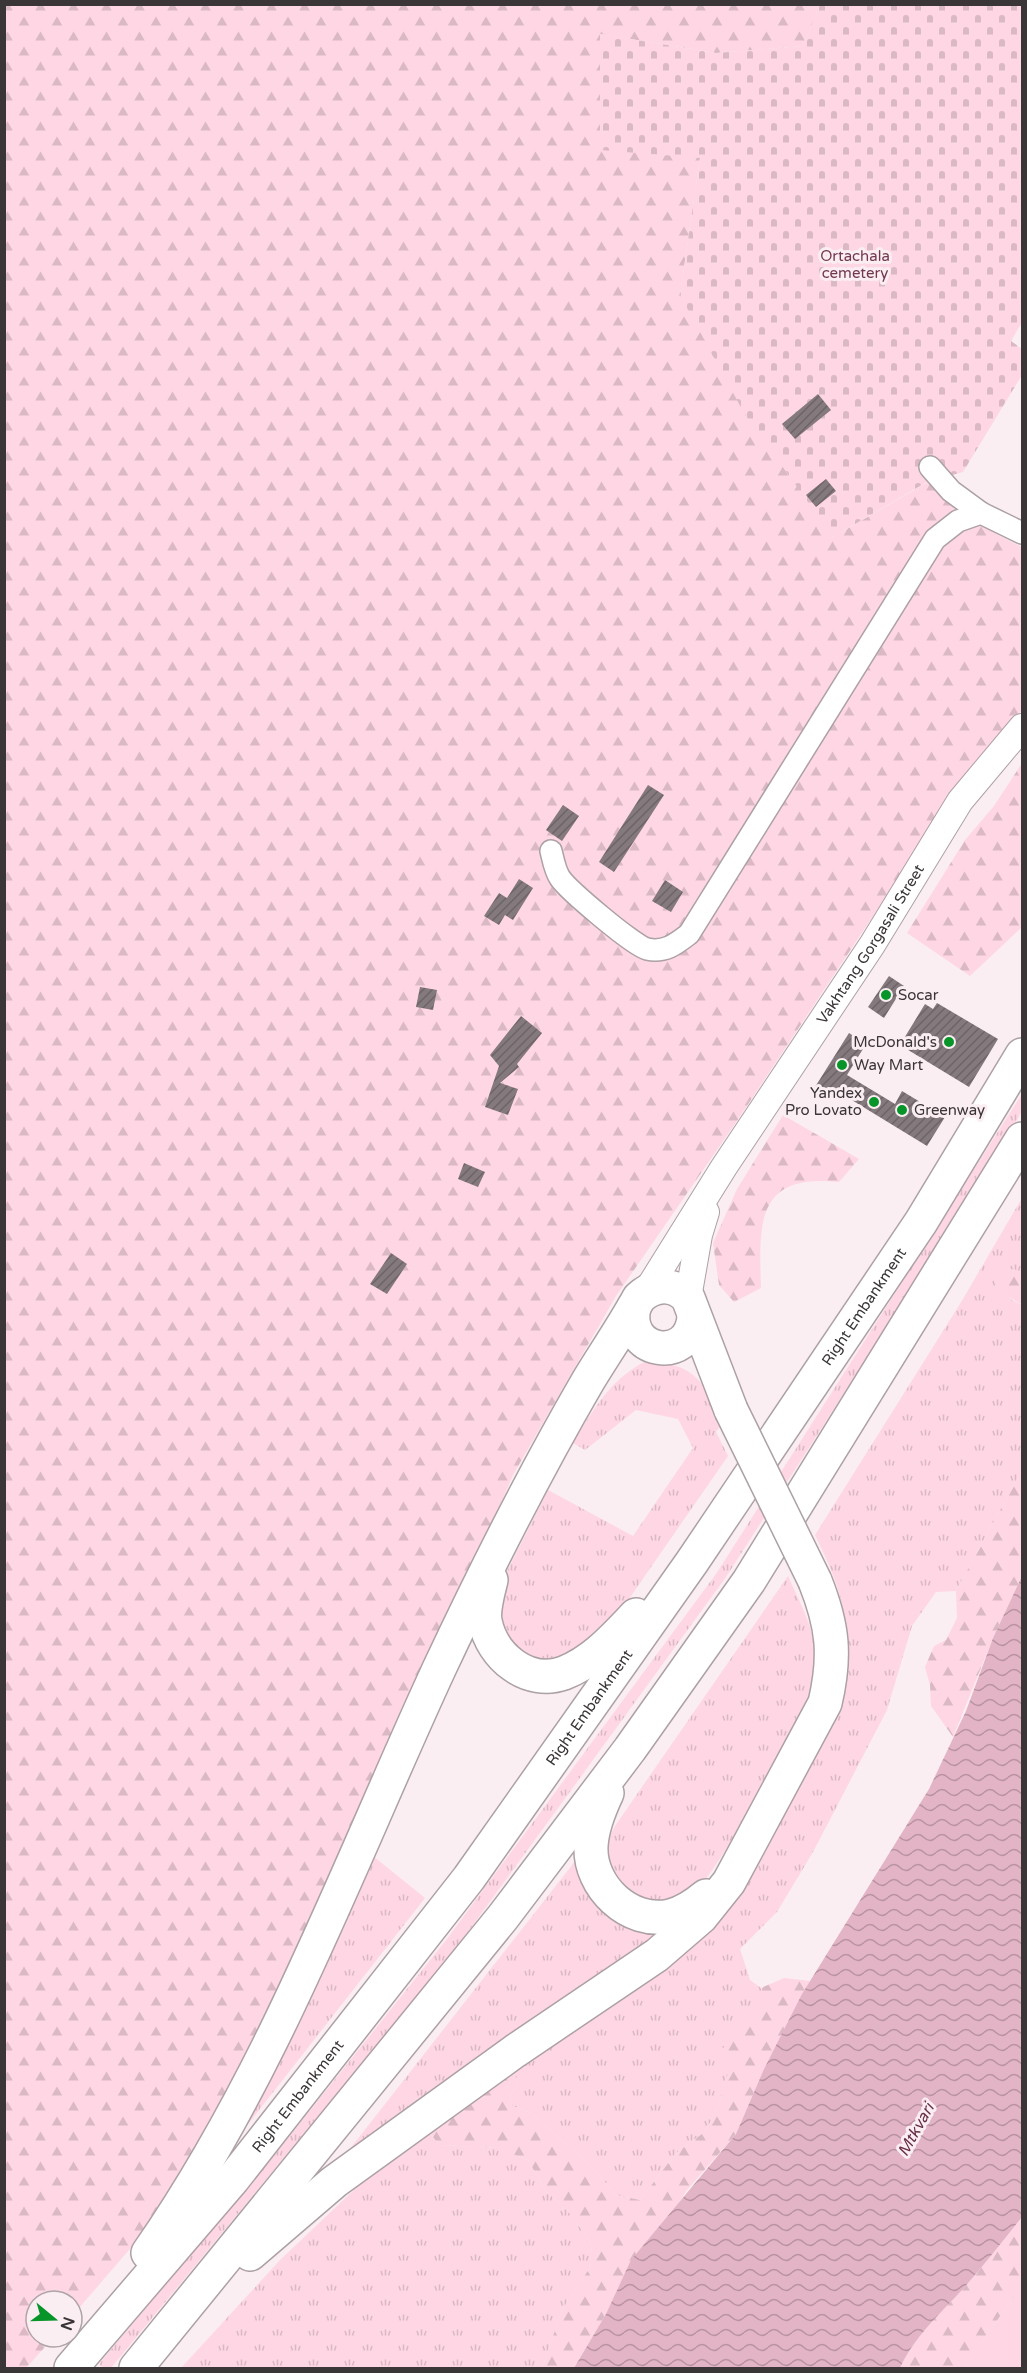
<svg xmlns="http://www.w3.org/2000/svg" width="1027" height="2373" font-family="'Varela Round',sans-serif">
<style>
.grass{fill:url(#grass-tufts)}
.forest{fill:url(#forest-firs)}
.cemetery{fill:url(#cemetery-stones)}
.park{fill:#fed6e4}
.water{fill:url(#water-waves)}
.building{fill:url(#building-hatch)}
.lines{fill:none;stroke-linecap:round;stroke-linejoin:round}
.minor-casing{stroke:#aca1a5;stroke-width:24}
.tertiary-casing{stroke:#aca1a5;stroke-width:28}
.trunk-casing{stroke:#aca1a5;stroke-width:36}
.minor{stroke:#fff;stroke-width:21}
.tertiary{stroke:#fff;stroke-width:26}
.trunk{stroke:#fff;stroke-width:33}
.trunk-bridge-casing{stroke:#aca1a5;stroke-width:36;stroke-linecap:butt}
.trunk-bridge{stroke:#fff;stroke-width:33}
.poi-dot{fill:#07952a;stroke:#faeef2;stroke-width:2}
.labels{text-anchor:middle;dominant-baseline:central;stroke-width:6;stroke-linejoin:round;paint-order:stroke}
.park-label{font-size:15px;fill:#733850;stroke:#faeef2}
.street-label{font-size:15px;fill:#3a3536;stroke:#faeef2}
.poi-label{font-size:15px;fill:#3a3536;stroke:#faeef2;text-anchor:start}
.water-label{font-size:16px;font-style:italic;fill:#672d46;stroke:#faeef2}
</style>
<defs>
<pattern id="grass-tufts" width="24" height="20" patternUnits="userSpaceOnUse" patternTransform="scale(1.5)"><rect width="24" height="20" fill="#fed6e4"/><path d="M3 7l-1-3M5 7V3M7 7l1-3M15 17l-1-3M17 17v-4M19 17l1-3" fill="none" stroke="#dab8c4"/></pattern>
<pattern id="forest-firs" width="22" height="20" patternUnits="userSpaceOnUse" patternTransform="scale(1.5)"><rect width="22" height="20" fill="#fed6e4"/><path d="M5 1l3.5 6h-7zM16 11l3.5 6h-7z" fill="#dab8c4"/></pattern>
<pattern id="cemetery-stones" width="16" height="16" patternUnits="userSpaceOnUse" patternTransform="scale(1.5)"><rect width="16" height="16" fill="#fed6e4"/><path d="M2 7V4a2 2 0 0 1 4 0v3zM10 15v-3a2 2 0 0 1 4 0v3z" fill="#dab8c4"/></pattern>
<pattern id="water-waves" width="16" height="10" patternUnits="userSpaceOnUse" patternTransform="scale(1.5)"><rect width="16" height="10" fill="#e3b4c5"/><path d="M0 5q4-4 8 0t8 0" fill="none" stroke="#b993a1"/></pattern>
<pattern id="building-hatch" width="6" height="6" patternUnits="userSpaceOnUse" patternTransform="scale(1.5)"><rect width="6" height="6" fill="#84797d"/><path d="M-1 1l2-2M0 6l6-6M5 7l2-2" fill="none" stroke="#6d6467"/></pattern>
</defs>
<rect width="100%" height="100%" fill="#faeef2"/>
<g class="grass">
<polygon points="1022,1094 1022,1111 997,1155 726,1577 457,1947 111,2368 103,2368 99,2364 269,2162 447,1939 716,1574"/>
<path d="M1022,1198v76l-8,-5 -20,6 18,25 10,5v165l-66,121 -20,1 -24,34 -25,84 -74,142 -36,60 -37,37 10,31 11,8 5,15 -24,13 -14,58 -10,32 -12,25 -30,22 -36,47 -24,-5 -25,-29 -60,-53 -19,-7 -2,-12 8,-8 -5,-18 158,-110 175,-284c2,-61 -4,-84 -31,-139l145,-231z"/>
<path d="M644,1362c52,1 55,17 81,57l-9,13 12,24 -124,179 -36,27 -60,-5 -12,-64 52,-103 85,46 60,-88 -15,-29 -42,-9 -51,40 -12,-7c20,-33 36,-62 71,-81z"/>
<path d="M788,1576c22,49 39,74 18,127 -21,38 -94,190 -127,202 -10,4 -27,1 -37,1l-34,-26 1,-41 6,-13z"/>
<polygon points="373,1856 425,1898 249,2123 243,2121"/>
<polygon points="582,1858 679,1926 335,2168 576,1860"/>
<polygon points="427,2129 439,2145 498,2148 528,2160 546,2191 568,2211 592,2244 589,2269 562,2310 542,2368 181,2368 280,2260 354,2190 348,2185"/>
</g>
<g class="forest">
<polygon points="5,5 820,5 803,46 716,53 600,34 700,158 680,295 833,537 928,482 996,534 1022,547 1022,710 958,788 737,1121 616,1296 513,1475 284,2005 163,2202 129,2250 72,2316 72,2301 36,2301 36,2337 54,2337 26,2368 5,2368"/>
<polygon points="1022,763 1022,927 970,976 907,933 965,840 994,806"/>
<path d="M783,1115l76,44 -20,23c-83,-9 -80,40 -78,106l-27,14 -15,-17 -6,-42 24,-54z"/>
<polygon points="1014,1269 1022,1274 1022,1305 996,1288 993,1275"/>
<polygon points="1022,1470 1022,1576 993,1638 953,1737 931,1706 930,1685 925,1667 934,1646 946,1640 957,1618 956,1591"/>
<polygon points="784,1978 810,1981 764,2069 736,2134 687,2190 606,2314 574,2368 542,2368 562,2310 589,2269 592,2244 568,2211 546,2191 528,2160 497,2148 439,2145 427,2129 513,2068 518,2086 510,2094 512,2106 531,2113 591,2166 616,2195 640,2200 676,2153 706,2131 718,2106 728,2074 721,2052 742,2016 765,2003 761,1988"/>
<path d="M1022,2217v69l-59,82h-63c15,-32 39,-53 63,-79 21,-24 40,-48 59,-72z"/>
</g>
<polygon class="cemetery" points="820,5 1022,5 1022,322 1011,341 1022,349 1022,375 963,472 927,482 833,537 744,413 680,295 700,158 600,150 600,34 716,53 803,46"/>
<polygon class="park" points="1022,2286 1022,2368 963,2368"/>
<path class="water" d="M1022,1576v641c-19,24 -38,48 -59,72 -24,26 -48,47 -63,79h-326l32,-54 25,-54 105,-126 28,-65 38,-75 127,-205 37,-78 27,-73z"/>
<g class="building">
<polygon points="818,394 831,410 795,439 782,424"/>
<polygon points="826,479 836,491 816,507 806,495"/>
<polygon points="648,785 664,795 614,872 599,862"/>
<polygon points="563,805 579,816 562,841 546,830"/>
<polygon points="519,879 533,888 513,920 505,915 499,925 484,916 499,893 507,898"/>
<polygon points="665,880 683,892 671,912 652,901"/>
<polygon points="889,976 904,986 884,1018 868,1007"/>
<polygon points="420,987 437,990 433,1010 416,1007"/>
<polygon points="937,1003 998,1039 969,1087 900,1045 925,1004 933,1009"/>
<polygon points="521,1016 542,1033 517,1064 519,1067 500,1083 518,1089 508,1115 485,1107 499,1066 490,1055"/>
<polygon points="849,1033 866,1044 847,1075 895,1104 902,1091 945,1117 927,1146 837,1091 832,1098 815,1087"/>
<polygon points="464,1163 485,1172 478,1187 458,1179"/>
<polygon points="391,1253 407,1264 387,1294 370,1284"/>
</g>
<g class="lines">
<defs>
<g id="minor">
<polyline points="930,467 951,491 981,513"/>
<path d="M551,851c2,8 4,20 9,27 8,12 74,68 87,71 18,4 29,-5 42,-15l246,-395 23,-18 23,-8 41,20"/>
</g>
<g id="tertiary">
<path id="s1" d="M646,1292l78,-125 148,-222 88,-144 62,-74"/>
<polyline points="688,1298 699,1235 706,1212"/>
</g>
<g id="trunk">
<path d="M634,1307c-11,46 55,58 60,11"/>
<path d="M491,1580c-3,12 -8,29 -6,41 7,36 43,65 79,52 30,-12 50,-35 72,-58"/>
<path d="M607,1793c-8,17 -15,34 -16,53 -2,40 38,79 79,70 14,-3 25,-11 36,-20"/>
<path d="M148,2253c125,-180 200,-387 291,-584 46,-98 95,-195 149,-288 17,-28 35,-54 51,-83 15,-14 34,-16 49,0l43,112"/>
<path d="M250,2254l84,-72 181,-131 142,-96 44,-38 28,-35 96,-179c11,-47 8,-77 -10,-122"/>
<path id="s2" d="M71,2368l162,-189 236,-301 223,-316 229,-340 101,-167"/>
<polyline points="136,2368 503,1917 630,1749 749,1581 1022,1139"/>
</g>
</defs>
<use href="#minor" class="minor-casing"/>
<use href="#tertiary" class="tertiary-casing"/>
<use href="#trunk" class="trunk-casing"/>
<use href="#minor" class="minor"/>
<use href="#tertiary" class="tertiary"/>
<use href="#trunk" class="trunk"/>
<defs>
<polyline id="trunk-bridge" points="731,1410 815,1581"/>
</defs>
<use href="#trunk-bridge" class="trunk-bridge-casing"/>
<use href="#trunk-bridge" class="trunk-bridge"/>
</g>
<g class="poi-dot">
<circle cx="886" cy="995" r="6"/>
<circle cx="949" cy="1042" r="6"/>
<circle cx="842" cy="1065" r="6"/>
<circle cx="874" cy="1102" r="6"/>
<circle cx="902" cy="1110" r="6"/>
</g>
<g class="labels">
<g class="park-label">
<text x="855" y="256">Ortachala<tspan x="855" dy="17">cemetery</tspan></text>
</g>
<g class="street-label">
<text stroke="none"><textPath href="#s1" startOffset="414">Vakhtang Gorgasali Street</textPath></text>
<text stroke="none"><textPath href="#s2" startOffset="1326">Right Embankment</textPath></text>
<text stroke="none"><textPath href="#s2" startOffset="840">Right Embankment</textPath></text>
<text stroke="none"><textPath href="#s2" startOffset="354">Right Embankment</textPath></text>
</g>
<g class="poi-label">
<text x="898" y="995">Socar</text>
<text x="937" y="1042" text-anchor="end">McDonald's</text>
<text x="854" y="1065">Way Mart</text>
<text x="862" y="1093" text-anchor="end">Yandex<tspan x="862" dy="17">Pro Lovato</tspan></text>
<text x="914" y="1110">Greenway</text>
</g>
<g class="water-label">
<text transform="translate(916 2130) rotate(-61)">Mtkvari</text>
</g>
</g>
<rect width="1027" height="2373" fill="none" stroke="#3a3536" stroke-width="12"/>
<g transform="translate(54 2319) rotate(109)"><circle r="28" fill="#faeef2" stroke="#ada4a7" stroke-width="1.5"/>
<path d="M0-4.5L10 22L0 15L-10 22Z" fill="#07952a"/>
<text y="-9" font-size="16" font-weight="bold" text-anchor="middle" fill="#3a3536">N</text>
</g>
</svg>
